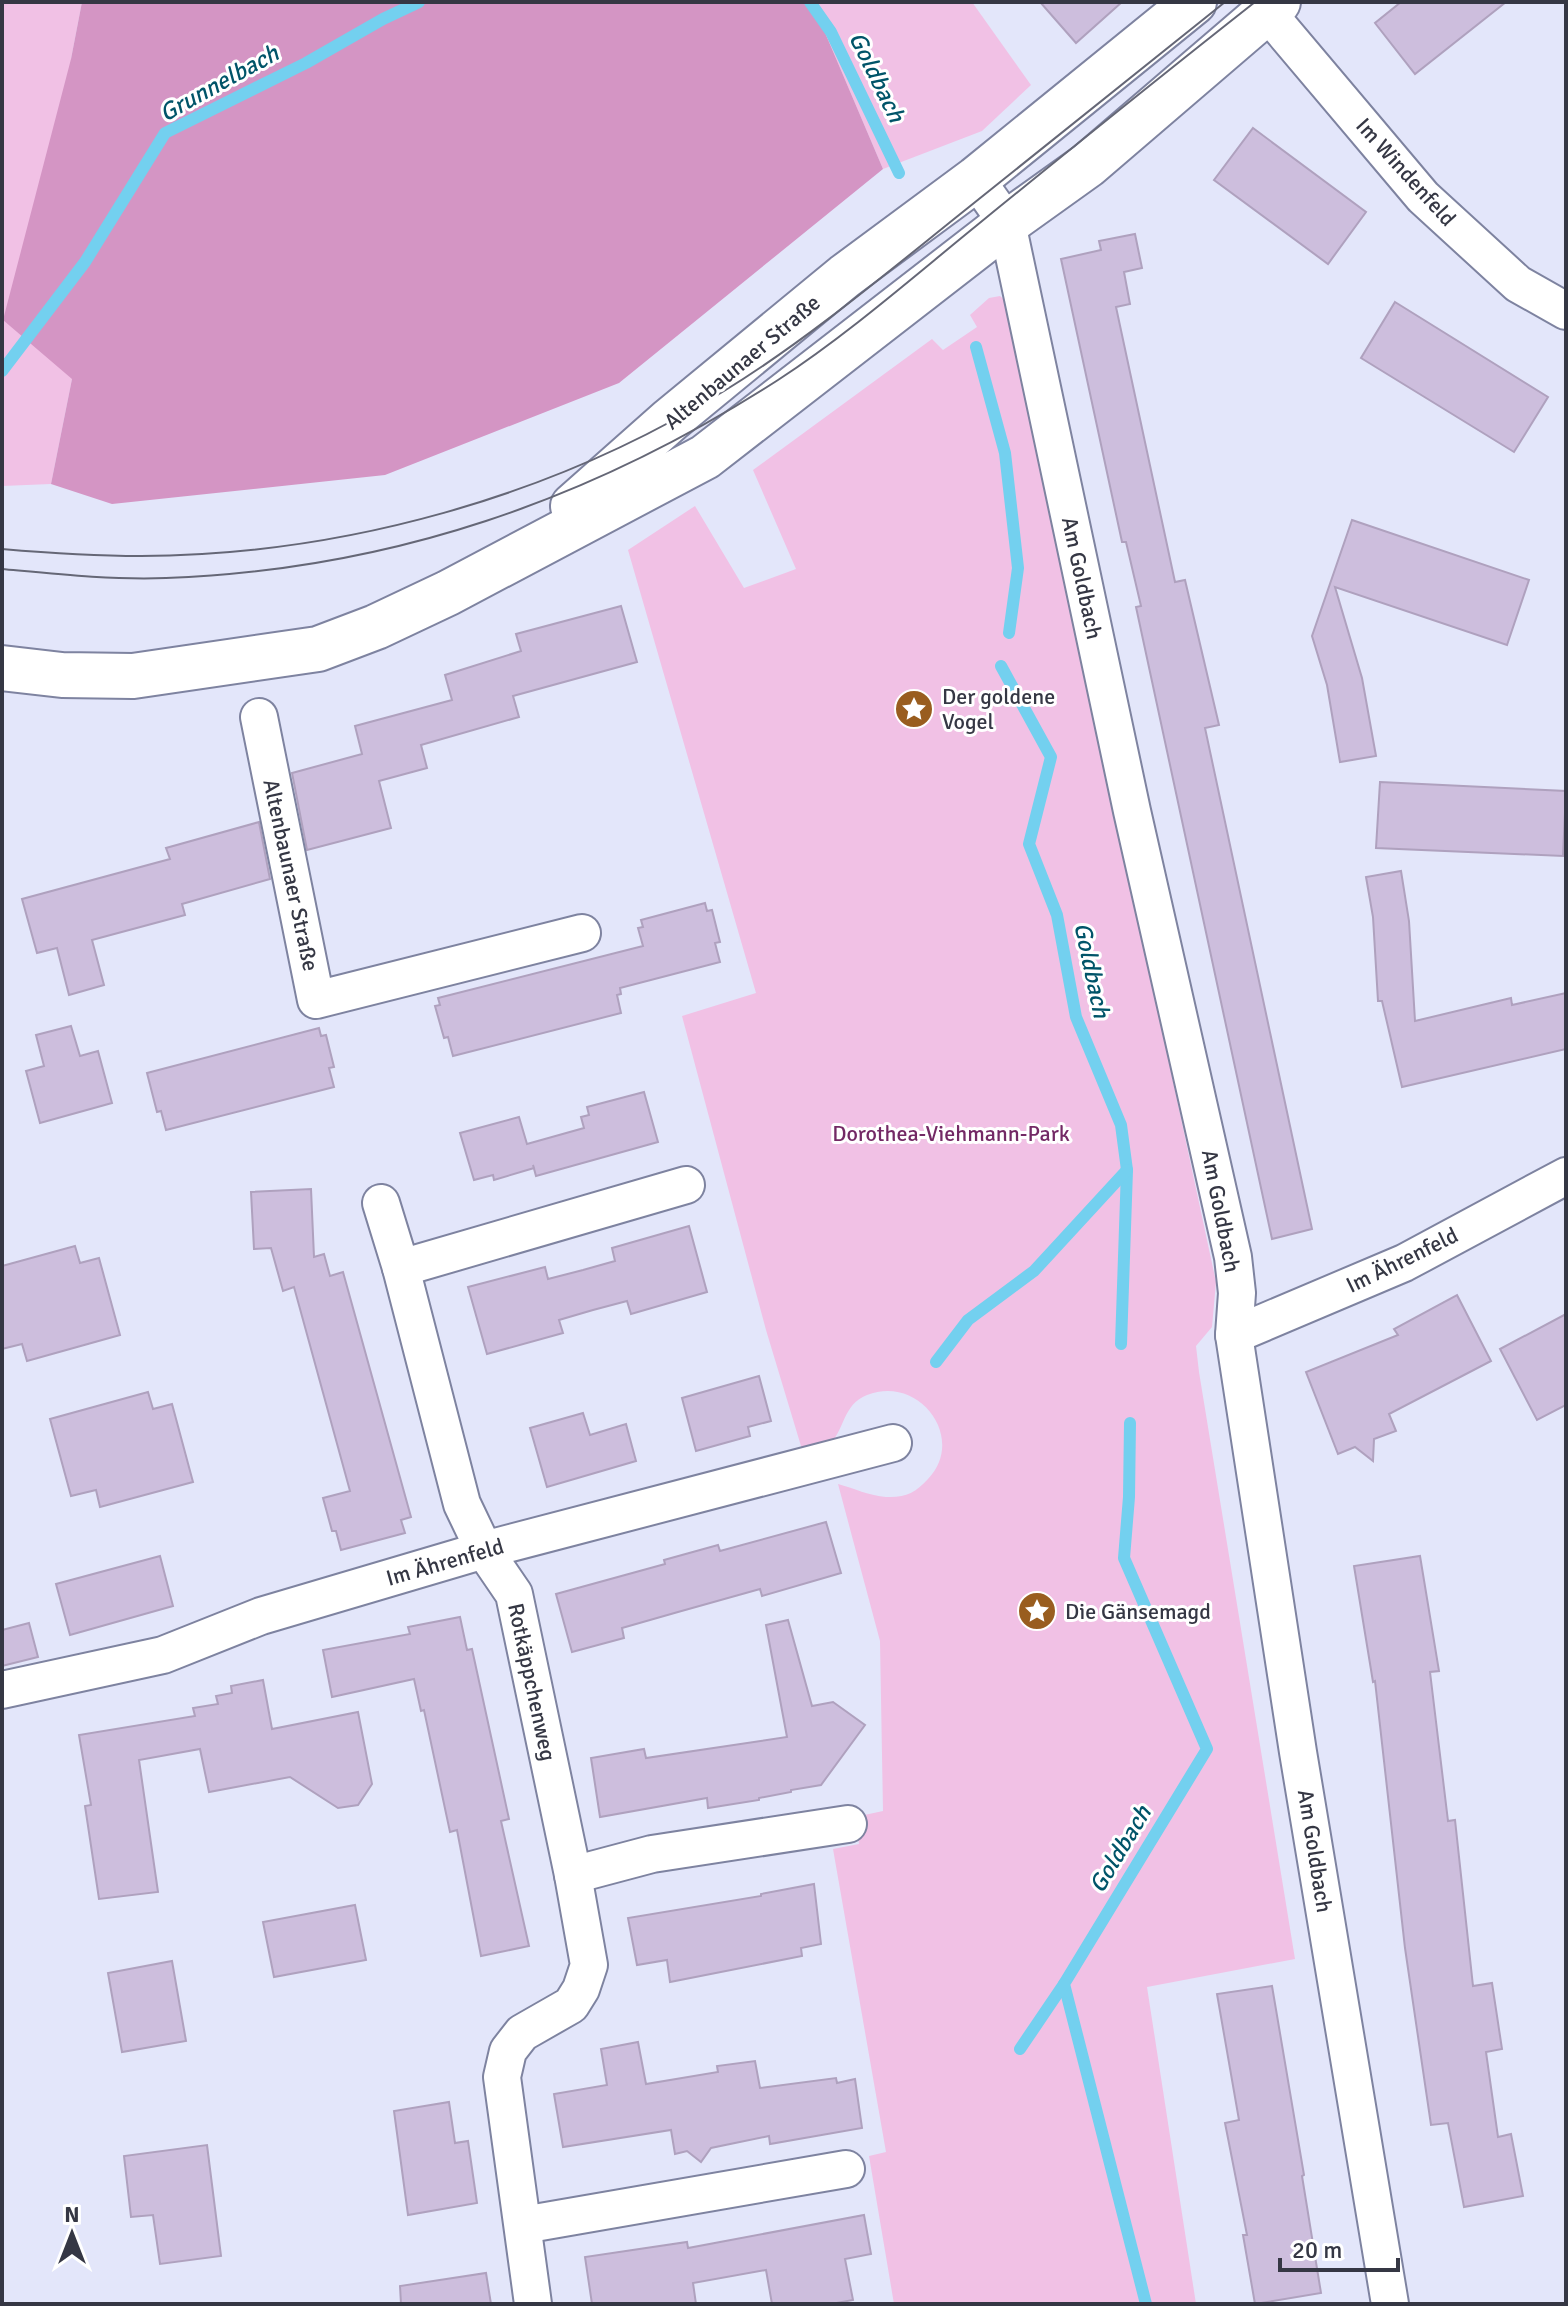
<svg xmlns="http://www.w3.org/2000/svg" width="1568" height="2306" font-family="Signika,sans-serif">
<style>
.green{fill:#f1c1e5}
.forest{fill:#d495c4}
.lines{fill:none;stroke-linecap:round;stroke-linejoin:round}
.stream{stroke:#73d0ef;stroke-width:12}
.building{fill:#cdbedd;stroke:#afa1be;stroke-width:2}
.street-casing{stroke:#7e83a0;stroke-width:40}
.secondary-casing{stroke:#7e83a0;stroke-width:48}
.street{stroke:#fff;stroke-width:36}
.secondary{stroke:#fff;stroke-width:44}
.tram{stroke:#656776;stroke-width:2}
.labels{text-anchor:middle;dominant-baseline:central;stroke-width:6;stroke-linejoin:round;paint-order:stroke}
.street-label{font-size:22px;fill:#353744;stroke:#fff}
.poi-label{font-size:22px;fill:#353744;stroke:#fff;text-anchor:start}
.park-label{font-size:22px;fill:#732965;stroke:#fff}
.water-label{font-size:24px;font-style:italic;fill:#005469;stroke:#fff}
</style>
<rect width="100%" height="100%" fill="#e3e6fa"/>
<g class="green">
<polygon points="2,2 82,2 71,59 72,379 51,484 2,486"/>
<polygon points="812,2 972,2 1031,85 982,131 883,169"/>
<path d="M1000,296l6,5 210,981 -4,45 -16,19 3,26 96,587 -148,28 49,317h-302l-25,-148 17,-4 -53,-303 26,-5 -4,-27 28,-6 -3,-170 -42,-157c15,4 32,12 48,13 19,1 29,-4 42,-18 39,-41 -9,-105 -61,-84 -24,9 -23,36 -36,47 -7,6 -19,10 -27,14l-38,-126 -84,-314 74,-23 -128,-443 67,-44 49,82 52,-19 -43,-99 179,-131 11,11 34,-23 -7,-12 19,-17z"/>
</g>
<polygon class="forest" points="82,2 812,2 883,169 619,383 385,475 112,504 51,484 72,379 3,320 71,59"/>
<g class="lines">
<g class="stream">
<polyline points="810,2 831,32 899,173"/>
<polyline points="976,347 1005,453 1018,568 1009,633"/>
<polyline points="2,371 85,262 165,133 306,63 383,19 419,2"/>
<polyline points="1001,666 1051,757 1029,844 1057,915 1076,1017 1121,1125 1127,1170 1121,1344"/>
<polyline points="936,1362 968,1320 1034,1271 1127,1170"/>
<polyline points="1130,1423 1129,1497 1124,1558 1207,1749 1064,1984 1146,2304"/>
<polyline points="1020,2049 1064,1984"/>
</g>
</g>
<g class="building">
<polygon points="1040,2 1122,2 1076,43"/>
<polygon points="1401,2 1506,2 1415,74 1375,23"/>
<polygon points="1253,128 1366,212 1328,264 1214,180"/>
<polygon points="1135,234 1142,268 1124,272 1130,304 1116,307 1175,582 1185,580 1219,725 1205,728 1312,1229 1272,1239 1136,607 1141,606 1126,542 1122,542 1061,259 1101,250 1099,241"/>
<polygon points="1395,302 1548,397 1514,452 1361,358"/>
<polygon points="1352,520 1529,580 1507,645 1335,587 1362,678 1376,756 1340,762 1327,685 1312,636"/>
<polygon points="621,606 637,662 513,696 519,717 421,745 427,768 379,781 391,828 307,850 292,773 362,754 355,726 452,700 445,675 521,651 516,634"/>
<polygon points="1380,782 1566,791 1563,856 1376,848"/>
<polygon points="259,822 270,879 182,904 185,915 92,940 104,985 69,995 57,948 37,953 22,899 170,859 166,848"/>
<polygon points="1401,871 1409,921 1415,1021 1511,998 1512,1005 1566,993 1566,1049 1402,1087 1382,1001 1378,1001 1373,917 1366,877"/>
<polygon points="705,903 707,911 712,910 720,942 715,943 720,962 620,988 621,994 617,995 621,1013 453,1056 448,1037 444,1038 435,1006 440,1005 438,998 643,946 638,928 643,927 641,920"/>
<polygon points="71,1026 80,1056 98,1051 112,1103 40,1123 26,1071 44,1066 36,1035"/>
<polygon points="319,1028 321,1036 326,1035 334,1067 329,1068 334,1087 166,1130 161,1111 157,1112 147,1073"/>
<polygon points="644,1092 658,1142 536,1176 533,1165 534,1168 494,1180 493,1175 474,1180 460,1133 519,1117 527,1144 584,1128 581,1117 589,1115 587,1107"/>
<polygon points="311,1189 314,1257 324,1254 330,1276 343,1272 411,1517 401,1520 405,1533 341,1550 336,1531 332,1531 323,1498 350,1491 294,1287 283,1291 271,1248 254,1249 251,1192"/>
<polygon points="689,1226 707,1292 631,1314 627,1301 593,1310 559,1320 563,1333 487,1354 468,1287 545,1267 548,1279 583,1270 615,1261 612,1248"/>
<polygon points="75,1246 80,1263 99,1258 120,1335 27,1361 22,1344 2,1349 2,1266"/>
<polygon points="1457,1295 1491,1361 1389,1414 1396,1431 1374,1439 1373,1461 1355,1447 1338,1454 1306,1372 1398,1335 1394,1329"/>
<polygon points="1566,1314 1566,1405 1537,1420 1500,1349"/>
<polygon points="759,1376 771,1421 748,1427 750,1436 696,1451 682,1398"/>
<polygon points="148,1392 153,1409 172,1404 193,1482 100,1507 96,1490 71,1496 50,1419"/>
<polygon points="583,1413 590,1435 626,1424 636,1461 547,1487 530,1428"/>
<polygon points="826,1522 841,1573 762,1596 760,1589 678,1612 622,1628 624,1638 572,1652 556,1594 665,1564 664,1560 718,1545 720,1551"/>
<polygon points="160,1556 173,1606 70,1635 56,1584"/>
<polygon points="1420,1556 1439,1671 1430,1672 1448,1821 1455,1820 1473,1986 1492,1983 1502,2049 1486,2052 1498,2137 1511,2134 1523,2196 1464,2207 1448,2123 1431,2125 1405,1948 1375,1681 1373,1682 1354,1566"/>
<polygon points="460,1617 467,1650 472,1649 509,1819 501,1821 529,1946 481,1956 457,1830 450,1832 424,1710 421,1711 414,1679 332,1697 323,1650 410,1634 408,1627"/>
<polygon points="788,1620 812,1706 833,1702 865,1725 821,1785 791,1790 791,1792 759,1798 759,1800 708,1808 707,1798 600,1817 591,1758 644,1749 646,1758 787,1737 766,1625"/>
<polygon points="29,1623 38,1657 2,1666 2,1630"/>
<polygon points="263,1680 272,1729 358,1712 372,1784 358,1805 338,1808 290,1777 209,1792 200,1749 139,1760 158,1892 99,1899 85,1806 91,1805 79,1735 195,1716 193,1708 218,1704 216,1696 232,1693 231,1686"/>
<polygon points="814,1884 821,1944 801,1948 802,1956 670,1982 667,1960 637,1965 628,1918 761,1896 761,1894"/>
<polygon points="355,1905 366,1960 274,1977 263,1922"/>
<polygon points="172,1961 186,2041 122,2052 108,1973"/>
<polygon points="1272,1986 1304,2175 1302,2176 1321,2293 1255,2304 1243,2235 1247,2235 1225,2123 1239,2120 1217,1994"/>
<polygon points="638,2042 646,2084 718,2072 717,2066 755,2061 760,2088 836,2078 837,2083 855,2079 862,2128 770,2144 769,2136 711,2148 701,2162 687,2151 675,2154 671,2130 563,2147 554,2094 607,2085 601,2049"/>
<polygon points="449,2102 455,2143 468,2141 477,2203 408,2215 394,2111"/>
<polygon points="207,2145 221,2256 160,2264 153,2215 131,2217 124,2156"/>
<polygon points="864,2215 871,2254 845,2259 853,2300 831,2304 772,2304 766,2270 693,2283 696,2304 592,2304 585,2257 687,2242 688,2248"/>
<polygon points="486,2273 491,2304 401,2304 400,2286"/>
</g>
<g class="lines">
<defs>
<g id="street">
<polyline points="1266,11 1423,197 1518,284 1566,311"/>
<polyline points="976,179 1007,223 1132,811 1233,1257 1237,1293 1234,1335 1298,1752 1390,2304"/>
<polyline points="259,717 316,1000 582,933"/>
<polyline points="381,1203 401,1268 462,1504 484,1550 514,1594 573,1875 589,1965 581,1989 571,2005 522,2033 508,2051 502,2077 533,2304"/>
<polyline points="401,1268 686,1185"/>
<polyline points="1234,1335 1404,1263 1566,1176"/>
<polyline points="2,1690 163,1655 261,1616 484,1550 893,1443"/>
<polyline points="573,1875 652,1854 848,1824"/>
<polyline points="523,2225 846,2169"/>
</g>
<g id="secondary">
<polyline points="573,506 670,420 845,276 976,179 1194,2"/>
<polyline points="2,668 62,675 133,676 318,649 376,627 448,593 705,457 1007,223 1088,165 1278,2"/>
</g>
</defs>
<use href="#street" class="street-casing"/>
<use href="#secondary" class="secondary-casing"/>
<use href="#street" class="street"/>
<use href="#secondary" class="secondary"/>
<g class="tram">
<path d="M2,549c46,4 93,7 139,7 202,-1 411,-59 583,-165 83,-51 159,-115 235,-176 88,-71 177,-142 266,-213"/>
<path d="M2,569c54,5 109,11 164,9 224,-8 425,-78 612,-198 69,-45 134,-102 198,-154 92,-75 185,-150 279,-224"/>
</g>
</g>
<defs>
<symbol id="sight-disc" viewBox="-11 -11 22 22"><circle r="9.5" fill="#995d1f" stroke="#fff"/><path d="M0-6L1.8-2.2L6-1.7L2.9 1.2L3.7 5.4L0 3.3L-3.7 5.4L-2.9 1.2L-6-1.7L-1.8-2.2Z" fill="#fff"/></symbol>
</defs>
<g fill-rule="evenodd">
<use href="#sight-disc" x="892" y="687" width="44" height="44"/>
<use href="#sight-disc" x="1015" y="1589" width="44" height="44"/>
</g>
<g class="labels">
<g class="street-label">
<text transform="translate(1406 172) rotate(48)">Im Windenfeld</text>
<text transform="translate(742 362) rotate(-40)">Altenbaunaer Straße</text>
<text transform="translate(1082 578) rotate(78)">Am Goldbach</text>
<text transform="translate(291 875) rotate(78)">Altenbaunaer Straße</text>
<text transform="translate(1221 1211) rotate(79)">Am Goldbach</text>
<text transform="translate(1402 1260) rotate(-26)">Im Ährenfeld</text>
<text transform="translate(445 1562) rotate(-16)">Im Ährenfeld</text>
<text transform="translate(532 1682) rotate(78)">Rotkäppchenweg</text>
<text transform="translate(1315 1851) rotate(81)">Am Goldbach</text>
</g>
<g class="poi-label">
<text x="942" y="696">Der goldene<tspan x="942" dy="25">Vogel</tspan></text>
<text x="1065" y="1611">Die Gänsemagd</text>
</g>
<g class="park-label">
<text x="951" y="1133">Dorothea-Viehmann-Park</text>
</g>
<g class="water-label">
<text transform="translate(877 77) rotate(64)">Goldbach</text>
<text transform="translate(219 83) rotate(-29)">Grunnelbach</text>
<text transform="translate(1092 970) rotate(78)">Goldbach</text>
<text transform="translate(1120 1849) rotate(-59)">Goldbach</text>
</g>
</g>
<rect width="1568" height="2306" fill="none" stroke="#353744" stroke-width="8"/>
<g transform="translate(72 2234)" stroke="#ffffff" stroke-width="6" paint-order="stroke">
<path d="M0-6L14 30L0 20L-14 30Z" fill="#353744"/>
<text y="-12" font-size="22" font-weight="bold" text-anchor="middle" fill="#353744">N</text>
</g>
<path d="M1280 2258v12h118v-12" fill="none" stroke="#353744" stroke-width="4"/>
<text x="1292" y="2258" font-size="24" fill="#353744" stroke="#ffffff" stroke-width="6" paint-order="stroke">20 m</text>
</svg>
